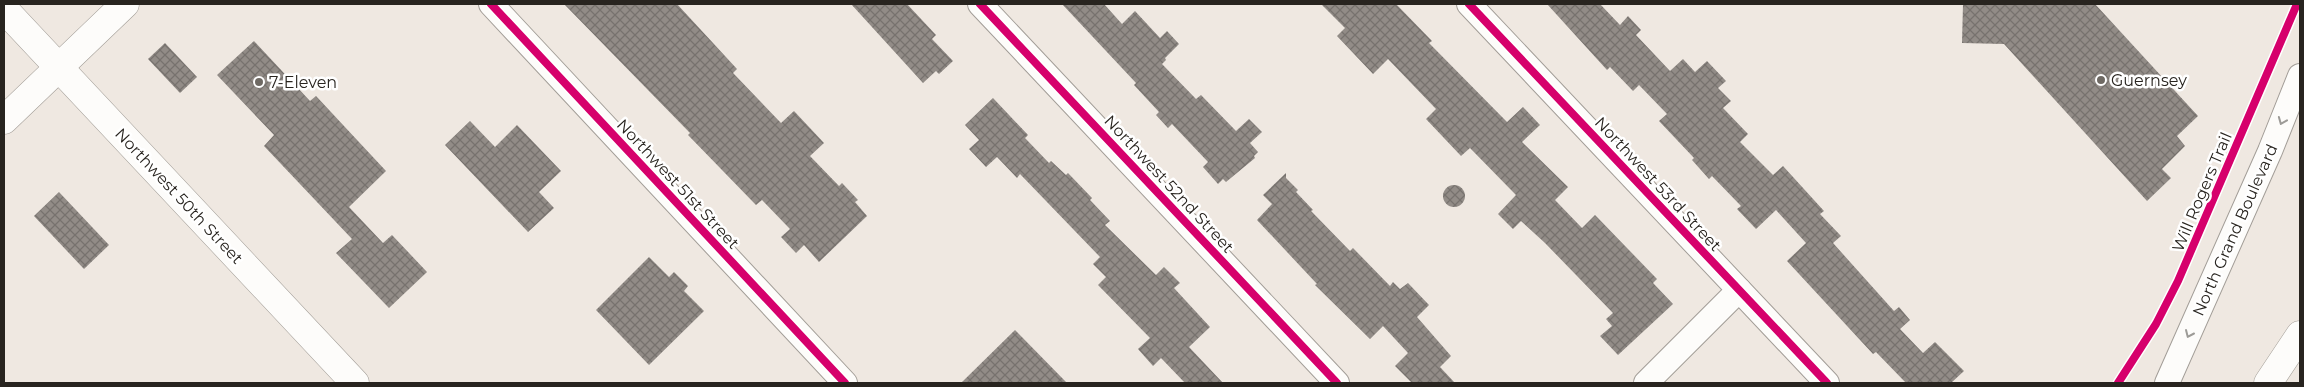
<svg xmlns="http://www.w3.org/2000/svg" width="2304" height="387" font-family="Montserrat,sans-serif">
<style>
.building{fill:url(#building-cross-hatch)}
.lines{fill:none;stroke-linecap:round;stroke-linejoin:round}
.minor-casing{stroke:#a29d97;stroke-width:26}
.major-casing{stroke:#a29d97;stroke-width:29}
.highway-casing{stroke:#a29d97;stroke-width:29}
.minor{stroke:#fdfcfa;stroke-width:24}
.major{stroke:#fdfcfa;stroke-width:28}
.highway{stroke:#fdfcfa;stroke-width:28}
.cycleway-casing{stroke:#fff;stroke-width:11}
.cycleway{stroke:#d6006c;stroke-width:8}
.oneway{stroke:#9d9b97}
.poi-dot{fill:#6e6963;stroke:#fff;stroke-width:2}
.labels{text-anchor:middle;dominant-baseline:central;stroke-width:5;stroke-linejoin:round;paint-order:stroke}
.poi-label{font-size:16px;fill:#28241f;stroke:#fff;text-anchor:start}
.street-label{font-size:16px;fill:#28241f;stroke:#fff}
</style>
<defs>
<pattern id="building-cross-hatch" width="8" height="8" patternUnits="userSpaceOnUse" patternTransform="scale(1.25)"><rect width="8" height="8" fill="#928c87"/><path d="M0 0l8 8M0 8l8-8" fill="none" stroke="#77726e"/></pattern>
</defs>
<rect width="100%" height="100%" fill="#efe8e1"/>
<g class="building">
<polygon points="564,4 677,4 737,69 733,73 781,123 794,111 824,143 810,156 839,186 842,183 858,200 855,202 867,216 819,262 804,245 796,253 781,237 790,229 762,200 756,205 688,135 690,133"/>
<polygon points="851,4 907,4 936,35 932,39 953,61 939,74 936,71 923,83"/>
<polygon points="1062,4 1104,4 1122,24 1135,11 1160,38 1167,31 1179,44 1165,58 1166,60 1162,64 1196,99 1201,95 1236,131 1249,119 1262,132 1250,143 1258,152 1254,156 1255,158 1226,182 1223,179 1218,184 1203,167 1208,162 1172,124 1168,128 1156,115 1159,112 1134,85 1136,83"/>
<polygon points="1321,4 1396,4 1432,41 1429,43 1507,122 1523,107 1540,125 1522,142 1568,187 1555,200 1582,228 1595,215 1657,279 1653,283 1673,304 1618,355 1600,336 1612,326 1606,319 1613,313 1545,243 1521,221 1513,229 1498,214 1516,195 1470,148 1461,156 1426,119 1436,109 1388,59 1373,74 1337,36 1345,28"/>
<polygon points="1547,4 1600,4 1620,25 1628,16 1641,30 1636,35 1670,71 1683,59 1695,72 1707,61 1726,81 1718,88 1731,101 1723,108 1748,134 1740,142 1773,175 1783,166 1824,211 1820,214 1841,236 1833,243 1894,311 1899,307 1910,320 1900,329 1923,353 1935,342 1964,371 1951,383 1906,383 1876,352 1873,354 1787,261 1806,243 1776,210 1756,229 1737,209 1741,206 1712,176 1709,179 1692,160 1694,158 1659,121 1667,114 1639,85 1633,91 1610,67 1607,70"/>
<polygon points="1963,4 2095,4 2198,116 2177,136 2185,146 2162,169 2171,178 2147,201 2004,44 1962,43"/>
<polygon points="254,41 310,101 316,96 386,171 349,207 383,243 392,235 427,272 389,308 336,253 352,239 264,146 274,135 217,75"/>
<polygon points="165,43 197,77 180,93 148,59"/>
<polygon points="993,98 1028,135 1025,138 1049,163 1051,161 1066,175 1068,173 1092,198 1090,200 1110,221 1105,225 1156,275 1164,267 1180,283 1174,288 1210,327 1189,347 1223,383 1185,383 1161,358 1153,366 1138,349 1150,338 1098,285 1106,277 1093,264 1100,257 1020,174 1017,178 997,157 986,167 969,149 979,140 965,125"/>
<polygon points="470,121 495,147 517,125 561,171 539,192 554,208 528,232 445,145"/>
<polygon points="1286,173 1286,178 1298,190 1296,192 1313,210 1311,211 1350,251 1353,248 1390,286 1393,282 1400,289 1408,283 1429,305 1417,317 1451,356 1440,367 1455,383 1412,383 1395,366 1408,353 1383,326 1370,339 1315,285 1317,284 1257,220 1272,204 1263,195"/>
<circle cx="1454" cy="196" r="11"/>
<polygon points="59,192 109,245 84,269 34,216"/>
<polygon points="649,257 669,277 674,272 688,286 684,291 704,311 649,365 596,310"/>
<polygon points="1015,330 1067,383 961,383"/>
</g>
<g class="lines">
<defs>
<g id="minor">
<polyline points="491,4 845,383"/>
<polyline points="980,4 1337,383"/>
<polyline points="1469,4 1827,383"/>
<polyline points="1646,383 1739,290"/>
<polyline points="2167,383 2270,151 2300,76"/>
</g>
<g id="major">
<polyline points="4,9 355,383"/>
<polyline points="4,120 125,4"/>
</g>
<polyline id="highway" points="2268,383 2300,335"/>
</defs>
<use href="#minor" class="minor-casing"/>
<use href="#major" class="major-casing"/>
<use href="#highway" class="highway-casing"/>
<use href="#minor" class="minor"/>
<use href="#major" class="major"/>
<use href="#highway" class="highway"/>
<defs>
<g id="cycleway">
<polyline points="491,4 845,383"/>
<polyline points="980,4 1337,383"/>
<polyline points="1469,4 1827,383"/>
<polyline points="2118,383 2156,324 2178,281 2297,4"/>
</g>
</defs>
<use href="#cycleway" class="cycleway-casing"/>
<use href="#cycleway" class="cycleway"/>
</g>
<defs><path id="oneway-chevron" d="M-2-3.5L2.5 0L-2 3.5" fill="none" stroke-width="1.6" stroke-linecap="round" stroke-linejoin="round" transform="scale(1.25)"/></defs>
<g class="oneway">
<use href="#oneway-chevron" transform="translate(2282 121) rotate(112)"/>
<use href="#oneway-chevron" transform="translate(2189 334) rotate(114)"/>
</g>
<g class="poi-dot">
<circle cx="2101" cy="80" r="5"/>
<circle cx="259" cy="82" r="5"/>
</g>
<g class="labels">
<g class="poi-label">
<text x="2111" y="80">Guernsey</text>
<text x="269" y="82">7-Eleven</text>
</g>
<g class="street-label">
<text transform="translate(678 184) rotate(47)">Northwest 51st Street</text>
<text transform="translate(1169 184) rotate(47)">Northwest 52nd Street</text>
<text transform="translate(1658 184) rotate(47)">Northwest 53rd Street</text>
<text transform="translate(2202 192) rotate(-67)">Will Rogers Trail</text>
<text transform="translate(179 196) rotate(47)">Northwest 50th Street</text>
<text transform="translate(2235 230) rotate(-66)">North Grand Boulevard</text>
</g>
</g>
<rect width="2304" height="387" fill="none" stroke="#28241f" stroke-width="10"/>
</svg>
